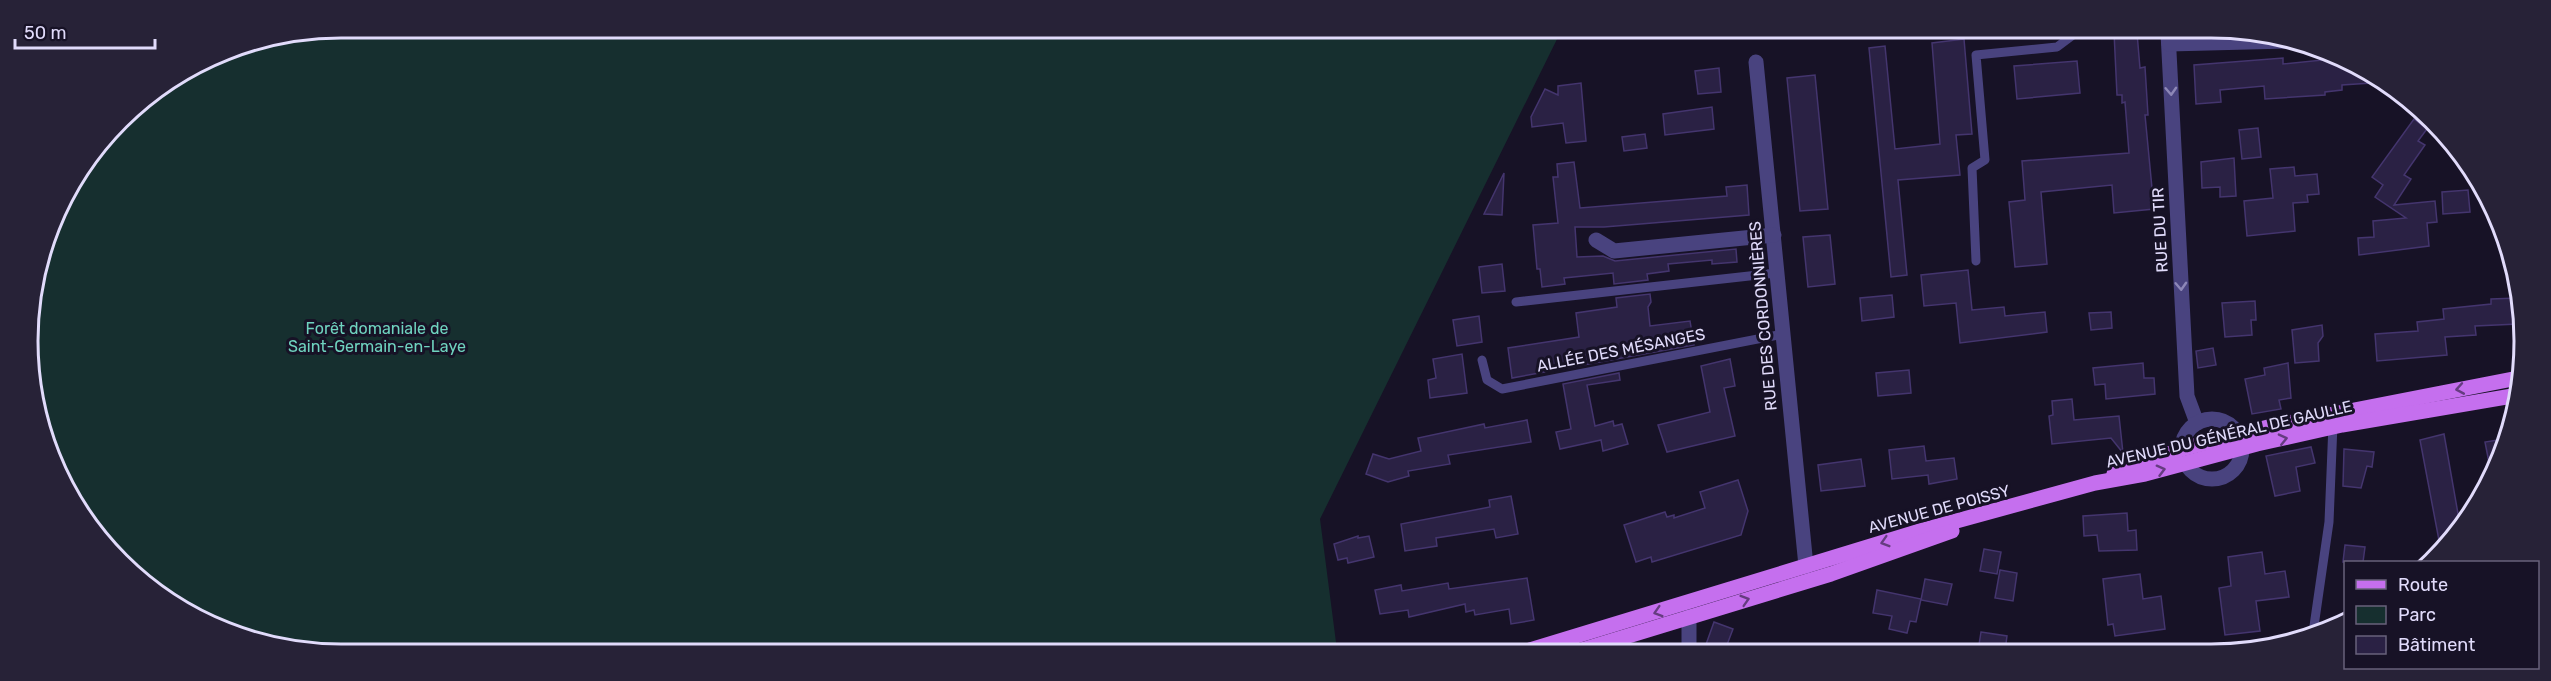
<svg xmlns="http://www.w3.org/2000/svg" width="2551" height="681" font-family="Rubik,sans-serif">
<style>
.green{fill:#162f2f}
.building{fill:#2a2144;stroke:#44356e;stroke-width:1.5}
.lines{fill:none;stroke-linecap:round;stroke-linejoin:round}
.lane{stroke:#49437f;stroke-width:9}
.street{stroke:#49437f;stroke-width:15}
.primary{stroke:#c56fee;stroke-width:15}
.oneway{stroke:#8d87b7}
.oneway2{stroke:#653c80}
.labels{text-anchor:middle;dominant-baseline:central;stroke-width:6;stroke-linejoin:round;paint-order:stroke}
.street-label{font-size:16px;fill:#e1dbfb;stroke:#171226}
.park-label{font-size:16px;fill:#6fd3bf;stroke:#171226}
.rim{fill:none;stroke:#e1dbfb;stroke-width:3}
</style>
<rect width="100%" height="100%" fill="#171226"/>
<polygon class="green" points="340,27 341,27 1561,31 1320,519 1337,650 280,648 167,601 92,531 38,422 28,320 59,202 134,105 221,51"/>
<g class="building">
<polygon points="2114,32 2137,33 2140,68 2145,67 2148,115 2145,115 2154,209 2114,213 2112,185 2041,192 2047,264 2015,267 2009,202 2025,200 2022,161 2129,153 2125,102 2122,103 2122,95 2117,95"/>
<polygon points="1964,39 1972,134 1956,135 1960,175 1898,180 1907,275 1891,277 1869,48 1885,46 1895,149 1940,144 1932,43"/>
<polygon points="2283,58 2283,64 2332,59 2332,63 2343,63 2387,82 2342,85 2342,90 2325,92 2325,95 2265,99 2264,86 2220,90 2221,102 2196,104 2194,65"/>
<polygon points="2077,61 2080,93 2017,99 2014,66"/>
<polygon points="1719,68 1721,92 1698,94 1695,71"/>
<polygon points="1815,75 1828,209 1800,211 1787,78"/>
<polygon points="1581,83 1586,141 1566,143 1563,123 1532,127 1531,117 1545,89 1558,95 1558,86"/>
<polygon points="1712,107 1714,129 1665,135 1663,114"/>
<polygon points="2414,119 2427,129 2418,141 2425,145 2404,175 2411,179 2394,205 2435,201 2437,222 2427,223 2429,246 2359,255 2358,238 2374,237 2373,221 2406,218 2375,197 2383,185 2372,177"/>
<polygon points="2258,128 2261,157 2242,159 2239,130"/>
<polygon points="1645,134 1647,148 1624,151 1622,137"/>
<polygon points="2234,158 2236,196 2220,197 2220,187 2202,188 2201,162"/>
<polygon points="1574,162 1580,208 1727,196 1726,187 1747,185 1749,215 1604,227 1575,227 1577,257 1603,256 1615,261 1736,249 1737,262 1712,264 1712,260 1668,264 1669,271 1647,274 1648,280 1614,284 1613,273 1564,278 1565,284 1542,287 1540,269 1537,269 1533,225 1558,223 1553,177 1558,177 1557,164"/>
<polygon points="2294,167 2295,176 2317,174 2319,194 2307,195 2308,202 2293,203 2295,231 2247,236 2244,201 2273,198 2270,169"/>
<polygon points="1504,173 1502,215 1484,214"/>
<polygon points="2468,190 2470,212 2443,214 2442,192"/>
<polygon points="1830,235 1835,284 1808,287 1803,237"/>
<polygon points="1502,264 1505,291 1482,293 1479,267"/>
<polygon points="1968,270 1972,310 2004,307 2005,316 2045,312 2047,332 1960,343 1956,303 1924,306 1921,275"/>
<polygon points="1650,294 1651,302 1648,307 1650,326 1690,321 1694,345 1512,378 1508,348 1579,337 1576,313 1617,307 1616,298"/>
<polygon points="1892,295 1894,317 1862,321 1860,298"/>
<polygon points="2518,298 2518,324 2475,326 2476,335 2445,337 2447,355 2377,361 2375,334 2418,331 2417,322 2444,319 2443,309 2491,304 2491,299"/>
<polygon points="2255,301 2256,320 2251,320 2252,335 2225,337 2222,303"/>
<polygon points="2111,312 2112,328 2091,330 2089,313"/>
<polygon points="1479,316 1482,342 1457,346 1453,320"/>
<polygon points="2322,325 2323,336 2318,343 2319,361 2295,363 2292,330"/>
<polygon points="2213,348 2216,365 2198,368 2196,351"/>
<polygon points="1462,354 1467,393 1430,398 1428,380 1436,378 1433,359"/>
<polygon points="1730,359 1735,386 1724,388 1735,436 1667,452 1658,425 1710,412 1701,366"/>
<polygon points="2143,363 2144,378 2154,378 2155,394 2106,399 2105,384 2095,385 2093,368"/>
<polygon points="2288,363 2291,398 2279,400 2281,409 2252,414 2245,379 2265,375 2264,368"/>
<polygon points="1909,370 1911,393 1878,396 1876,373"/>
<polygon points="1619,373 1620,380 1587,385 1595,426 1613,421 1614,426 1622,424 1628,444 1603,451 1601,440 1560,449 1556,432 1571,429 1563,384"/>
<polygon points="2072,399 2074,420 2119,416 2123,453 2111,438 2052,444 2049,416 2053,415 2052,401"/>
<polygon points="1527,420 1531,442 1448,455 1450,464 1408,471 1409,476 1388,482 1366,474 1373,454 1389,459 1421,451 1418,438 1484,424 1485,428"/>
<polygon points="2444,434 2460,525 2441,551 2420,440"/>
<polygon points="2504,439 2491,473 2485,442"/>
<polygon points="1924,446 1926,461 1954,458 1957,479 1929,484 1928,475 1892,479 1889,450"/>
<polygon points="2311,447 2315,463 2296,467 2300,491 2275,496 2266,456"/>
<polygon points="2344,449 2374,452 2372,467 2367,466 2361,488 2343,486"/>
<polygon points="1861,459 1865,486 1821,491 1818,465"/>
<polygon points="1738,480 1748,511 1741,535 1652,562 1651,557 1636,562 1624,525 1665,512 1667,517 1674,515 1674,518 1705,508 1700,492"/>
<polygon points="1511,496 1518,534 1496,538 1494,529 1436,538 1437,546 1405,551 1401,524 1490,507 1489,500"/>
<polygon points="2127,513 2128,531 2136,530 2137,550 2099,551 2097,535 2084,536 2083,516"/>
<polygon points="1358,536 1358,538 1369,536 1374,557 1348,563 1347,558 1338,560 1334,544"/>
<polygon points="2345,545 2365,547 2363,562 2343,562"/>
<polygon points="1984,549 2001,552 1997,574 1980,571"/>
<polygon points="2262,552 2265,574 2285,571 2289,597 2256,601 2260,631 2225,635 2219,588 2231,586 2228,557"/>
<polygon points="2000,570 2017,573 2013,601 1995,598"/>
<polygon points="2140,574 2143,599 2161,596 2165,629 2115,636 2113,624 2108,625 2103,579"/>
<polygon points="1527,578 1534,620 1511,624 1509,609 1475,615 1474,610 1466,612 1465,604 1409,617 1408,610 1380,614 1375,590 1401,585 1402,591 1448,583 1449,589"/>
<polygon points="1925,579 1952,584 1947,605 1921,600"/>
<polygon points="1877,590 1921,599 1916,622 1910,621 1907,633 1889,629 1892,616 1873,613"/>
<polygon points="1714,622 1733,629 1725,650 1704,650"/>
<polygon points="1981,632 2007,636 2005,651 1978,651"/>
</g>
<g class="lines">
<g class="lane">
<polyline points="1976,261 1972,168 1985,160 1976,55 2057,47 2077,32"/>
<polyline points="1516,302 1776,273"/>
<polyline points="1482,360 1487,380 1502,389 1783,334"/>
<polyline points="2313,633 2329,522 2333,424"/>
</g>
<g class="street">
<polyline points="2168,33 2187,396 2197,423"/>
<polyline points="2169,44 2290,41"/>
<polyline points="1756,62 1806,566"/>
<polyline points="1596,240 1614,251 1774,235"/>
<circle cx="2212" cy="449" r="30"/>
<polyline points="1689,617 1689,650"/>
</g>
<g class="primary">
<polyline points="2114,474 2182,449 2272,426 2518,378"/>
<polyline points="1530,650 1920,531 2095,483 2145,474 2257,444 2342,425 2518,395"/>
<polyline points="1582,650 1831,574 1952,531"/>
</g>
</g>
<defs><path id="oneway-chevron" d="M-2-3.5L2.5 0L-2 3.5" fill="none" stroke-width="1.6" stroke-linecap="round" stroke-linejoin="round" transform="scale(1.5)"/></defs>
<g class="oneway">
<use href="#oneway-chevron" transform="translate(2171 91) rotate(87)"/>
<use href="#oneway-chevron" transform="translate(2181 286) rotate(87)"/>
</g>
<g class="oneway2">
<use href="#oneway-chevron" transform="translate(2460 389) rotate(170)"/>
<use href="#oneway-chevron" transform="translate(2283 439) rotate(-13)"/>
<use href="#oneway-chevron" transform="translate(2161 470) rotate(-15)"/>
<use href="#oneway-chevron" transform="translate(1885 542) rotate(163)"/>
<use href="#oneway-chevron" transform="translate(1745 600) rotate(-17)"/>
<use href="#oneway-chevron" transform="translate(1658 612) rotate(163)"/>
</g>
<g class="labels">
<g class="street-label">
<text transform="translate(2160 230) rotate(-93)">RUE DU TIR</text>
<text transform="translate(1763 316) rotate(-95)">RUE DES CORDONNIÈRES</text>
<text transform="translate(1621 350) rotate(-11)">ALLÉE DES MÉSANGES</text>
<text transform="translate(2229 434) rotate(-13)">AVENUE DU GÉNÉRAL DE GAULLE</text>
<text transform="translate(1939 509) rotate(-15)">AVENUE DE POISSY</text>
</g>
<g class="park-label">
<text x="377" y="328">Forêt domaniale de<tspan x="377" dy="18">Saint-Germain-en-Laye</tspan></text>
</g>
</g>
<path d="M0 0H2551V681H0ZM341 38H2211A303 303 0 0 1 2514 341V341A303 303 0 0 1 2211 644H341A303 303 0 0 1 38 341V341A303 303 0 0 1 341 38Z" fill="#272237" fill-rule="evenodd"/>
<path class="rim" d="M341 38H2211A303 303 0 0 1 2514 341V341A303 303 0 0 1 2211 644H341A303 303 0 0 1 38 341V341A303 303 0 0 1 341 38Z"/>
<rect x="2344" y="561" width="195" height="108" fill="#171226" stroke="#68627b" stroke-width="1.5"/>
<rect x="2356" y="580" width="30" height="9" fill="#c56fee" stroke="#68627b" stroke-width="1.5"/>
<text x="2398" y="591" font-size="18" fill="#e1dbfb">Route</text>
<rect x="2356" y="606" width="30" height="18" fill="#162f2f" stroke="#68627b" stroke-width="1.5"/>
<text x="2398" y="621" font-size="18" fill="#e1dbfb">Parc</text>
<rect x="2356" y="636" width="30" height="18" fill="#2a2144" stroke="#68627b" stroke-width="1.5"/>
<text x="2398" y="651" font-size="18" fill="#e1dbfb">Bâtiment</text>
<path d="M15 39v9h140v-9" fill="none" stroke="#e1dbfb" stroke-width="3"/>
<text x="24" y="39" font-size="18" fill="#e1dbfb" stroke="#171226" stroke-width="4.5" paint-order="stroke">50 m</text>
</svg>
